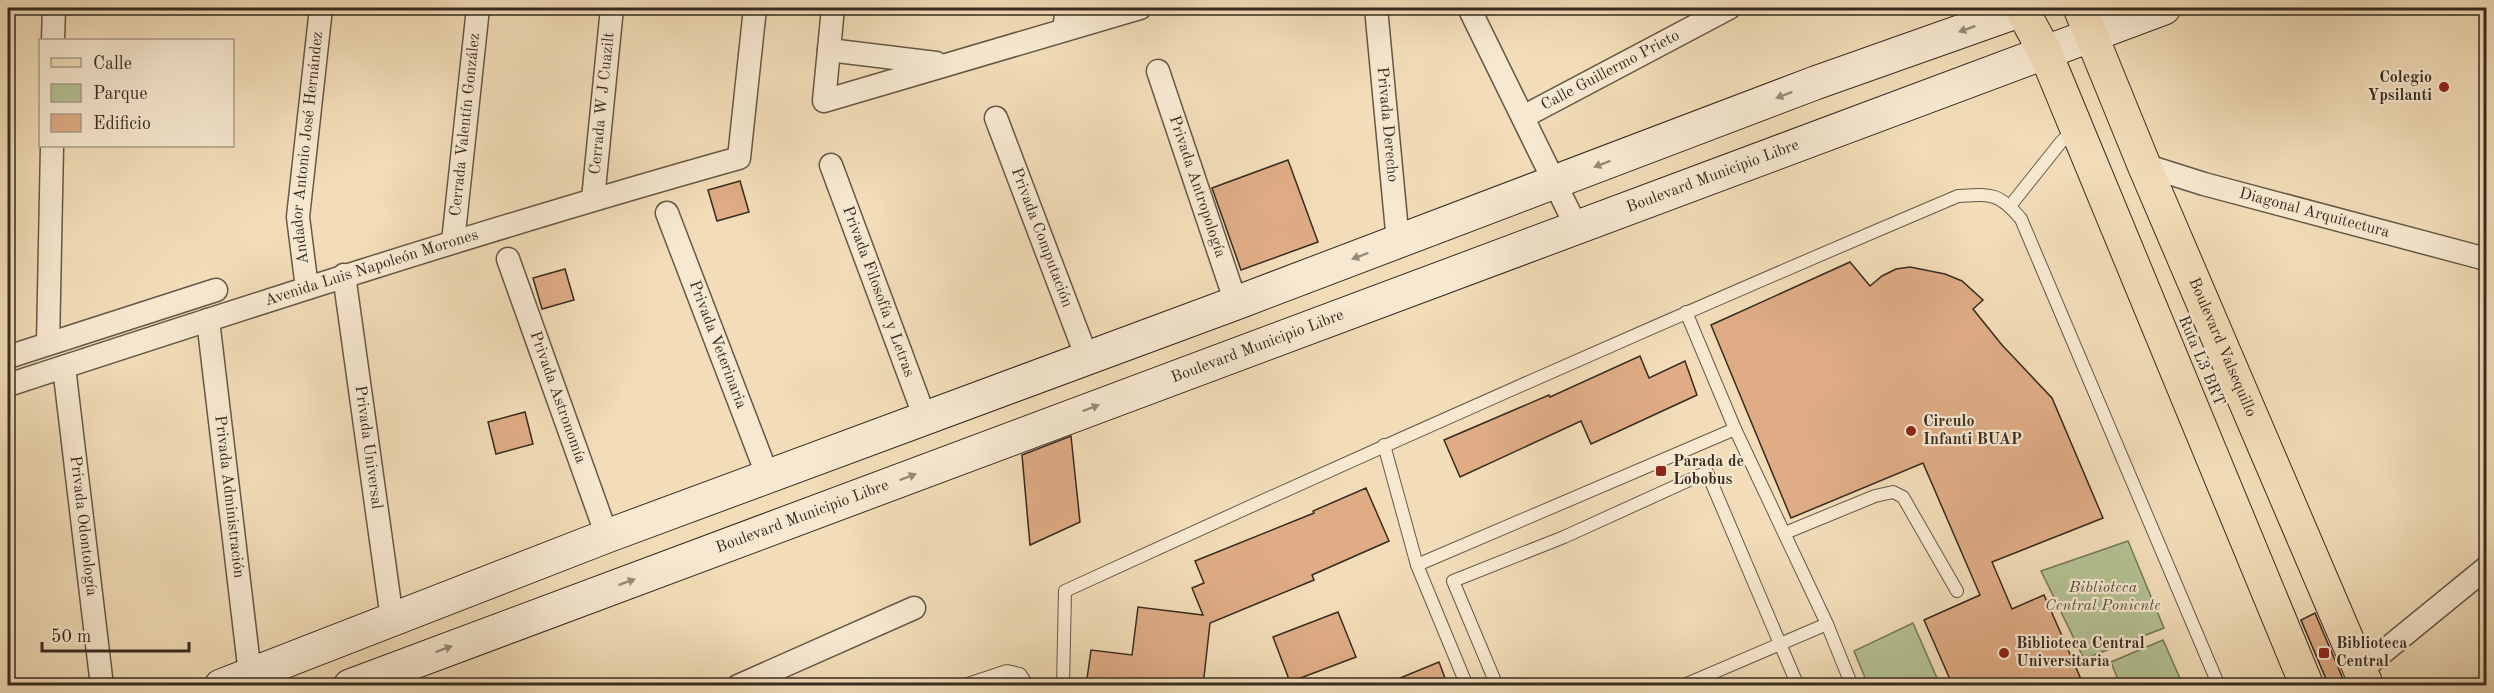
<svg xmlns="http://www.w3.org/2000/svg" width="2494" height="693" font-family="'Old Standard TT',serif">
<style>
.green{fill:#b4c294;stroke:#75765a;stroke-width:1.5}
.building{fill:#dfac85;stroke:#362b21;stroke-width:1.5}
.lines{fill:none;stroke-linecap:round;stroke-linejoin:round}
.lane-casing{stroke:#655847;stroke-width:14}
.street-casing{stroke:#655847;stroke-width:25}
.secondary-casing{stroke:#362b21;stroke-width:35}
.primary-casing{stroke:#362b21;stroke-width:35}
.lane{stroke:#f7e9d1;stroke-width:12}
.street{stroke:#f7e9d1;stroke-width:22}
.secondary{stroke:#f7e9d1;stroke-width:33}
.primary{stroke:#f2ddb8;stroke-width:33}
.oneway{fill:#968a79}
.poi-dot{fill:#8f2418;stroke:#f7e9d1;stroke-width:2}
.labels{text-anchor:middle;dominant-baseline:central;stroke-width:4.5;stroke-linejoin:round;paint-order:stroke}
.street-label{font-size:16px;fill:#362b21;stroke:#f7e9d1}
.poi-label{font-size:16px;font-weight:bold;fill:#362b21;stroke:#f7e9d1;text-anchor:start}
.park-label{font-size:16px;font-style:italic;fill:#56513e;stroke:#f7e9d1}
</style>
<rect width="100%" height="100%" fill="#f2ddb8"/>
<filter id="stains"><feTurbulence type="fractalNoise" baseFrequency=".00333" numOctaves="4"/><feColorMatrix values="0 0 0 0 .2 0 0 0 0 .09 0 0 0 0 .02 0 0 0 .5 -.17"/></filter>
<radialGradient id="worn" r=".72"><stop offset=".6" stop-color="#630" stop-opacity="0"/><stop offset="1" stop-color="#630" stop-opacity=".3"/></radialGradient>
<g class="green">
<polygon points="2128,541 2164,628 2084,659 2041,571"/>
<polygon points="1913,623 1940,685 1868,685 1854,651"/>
<polygon points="2163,640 2183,685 2120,685 2111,662"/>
</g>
<g class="building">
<polygon points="1288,160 1318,242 1241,270 1212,188"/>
<polygon points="740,181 749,212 717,221 708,190"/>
<polygon points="1850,262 1870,286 1882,276 1896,269 1910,267 1945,274 1962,281 1983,300 1973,309 2002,345 2052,398 2103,518 1992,562 2012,609 2044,595 2084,686 1953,686 1924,620 1980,595 1923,463 1791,518 1711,325"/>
<polygon points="565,269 574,300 542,309 533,278"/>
<polygon points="1640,356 1649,378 1685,361 1697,395 1591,444 1581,421 1460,477 1444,440 1549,395 1550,397"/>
<polygon points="525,412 533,444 496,454 488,422"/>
<polygon points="1071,436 1080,522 1030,545 1022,455"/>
<polygon points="1366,488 1389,541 1312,575 1314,580 1210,623 1203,686 1086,686 1091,650 1132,655 1138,607 1203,615 1192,588 1204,583 1195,561 1314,513 1313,511"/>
<polygon points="1338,612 1356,657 1290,682 1273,637"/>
<polygon points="2315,613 2346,686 2329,686 2301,620"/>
<polygon points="1439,662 1448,686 1383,686 1383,685"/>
</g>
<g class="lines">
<defs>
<g id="lane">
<polyline points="2010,206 2061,142 2076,128"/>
<polyline points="1686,312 1735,429 1827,624 1852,686"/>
<polyline points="1384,445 1417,565 1467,686"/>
<polyline points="1785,533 1875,496 1893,492 1903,497 1957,591"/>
<polyline points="1417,565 1735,429"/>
<polyline points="962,686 1007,671 1020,674 1028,686"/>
<path d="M1063,686l2,-95c296,-136 594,-268 893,-395 32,-2 41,-4 63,23l198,467"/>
<polyline points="1497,686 1453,581 1564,537 1707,472 1798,686"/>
<polyline points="1682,686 1827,624"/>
</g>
<g id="street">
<polyline points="833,8 824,101 1140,8"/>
<path id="s1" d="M1376,8l22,234"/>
<polyline points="1469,8 1576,226"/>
<polyline points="1064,30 1067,8"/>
<polyline points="53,40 54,8"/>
<polyline points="829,50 936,63"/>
<path id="s2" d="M1158,71l78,232"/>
<path id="s3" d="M1523,117l206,-109"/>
<path id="s4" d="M996,118l91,240"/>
<path id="s5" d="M831,165l94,253"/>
<path id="s6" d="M2144,165l60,19 282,75"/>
<path id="s7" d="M593,199l19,-191"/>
<path id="s8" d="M667,213l101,264"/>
<path id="s9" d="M453,242l25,-234"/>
<path id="s10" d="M508,259l99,277"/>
<path id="s11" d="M344,275l48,344"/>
<path id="s12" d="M307,288l-9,-71 23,-209"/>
<path id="s13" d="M208,320l42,354"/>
<polyline points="48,343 52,146"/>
<polyline points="8,357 216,290"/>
<path id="s14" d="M64,367l38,319"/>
<path id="s15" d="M8,385c242,-79 485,-158 731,-227l16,-150"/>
<polyline points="2361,670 2486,568"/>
<polyline points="738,686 914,608"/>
</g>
<g id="secondary">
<polyline points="221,686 607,536 1236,303 1815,83 2027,8"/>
<path id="s16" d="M350,686l1814,-678"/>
</g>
<g id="primary">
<polyline points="2021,8 2045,52 2307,686"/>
<path id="s17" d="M2080,8l64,157 223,521"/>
</g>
</defs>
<use href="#lane" class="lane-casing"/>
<use href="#street" class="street-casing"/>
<use href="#secondary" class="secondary-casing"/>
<use href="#primary" class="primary-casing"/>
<use href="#lane" class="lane"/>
<use href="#street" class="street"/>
<use href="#secondary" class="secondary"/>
<use href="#primary" class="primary"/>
</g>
<defs><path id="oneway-solid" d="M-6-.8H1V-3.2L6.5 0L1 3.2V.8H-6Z" transform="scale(1.5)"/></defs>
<g class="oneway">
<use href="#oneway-solid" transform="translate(1967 29) rotate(160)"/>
<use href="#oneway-solid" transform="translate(1784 95) rotate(159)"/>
<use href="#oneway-solid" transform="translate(1602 164) rotate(159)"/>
<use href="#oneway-solid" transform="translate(1360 256) rotate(159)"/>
<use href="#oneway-solid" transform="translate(1091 408) rotate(-21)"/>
<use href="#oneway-solid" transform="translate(908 477) rotate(-21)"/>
<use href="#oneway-solid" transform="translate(627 582) rotate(-20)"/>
<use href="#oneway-solid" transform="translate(444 649) rotate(-20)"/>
</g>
<g class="poi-dot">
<circle cx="2444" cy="87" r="6"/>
<circle cx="1911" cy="431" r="6"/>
<rect x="1655" y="465" width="12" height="12" rx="3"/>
<circle cx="2004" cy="653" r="6"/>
<rect x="2318" y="647" width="12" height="12" rx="3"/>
</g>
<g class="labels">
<g class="street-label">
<text stroke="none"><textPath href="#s3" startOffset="99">Calle Guillermo Prieto</textPath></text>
<text stroke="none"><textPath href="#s7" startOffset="96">Cerrada W J Cuazilt</textPath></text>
<text stroke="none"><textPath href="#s9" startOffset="118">Cerrada Valentín González</textPath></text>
<text stroke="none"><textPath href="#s1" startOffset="117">Privada Derecho</textPath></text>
<text stroke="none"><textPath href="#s12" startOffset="141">Andador Antonio José Hernández</textPath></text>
<text stroke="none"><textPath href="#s16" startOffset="1455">Boulevard Municipio Libre</textPath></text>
<text stroke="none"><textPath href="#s2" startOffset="122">Privada Antropología</textPath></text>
<text stroke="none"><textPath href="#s6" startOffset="177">Diagonal Arquitectura</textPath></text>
<text stroke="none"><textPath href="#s4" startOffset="128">Privada Computación</textPath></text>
<text stroke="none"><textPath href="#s15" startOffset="382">Avenida Luis Napoleón Morones</textPath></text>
<text stroke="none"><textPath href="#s5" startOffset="135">Privada Filosofía y Letras</textPath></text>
<text stroke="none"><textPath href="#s8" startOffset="141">Privada Veterinaria</textPath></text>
<text stroke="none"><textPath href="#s16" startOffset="969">Boulevard Municipio Libre</textPath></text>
<text stroke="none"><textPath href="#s17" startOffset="368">Boulevard Valsequillo</textPath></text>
<text transform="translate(2201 361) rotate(67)">Ruta L3 BRT</text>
<text stroke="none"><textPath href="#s10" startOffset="147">Privada Astronomía</textPath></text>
<text stroke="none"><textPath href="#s11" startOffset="174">Privada Universal</textPath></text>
<text stroke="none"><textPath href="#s13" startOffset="178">Privada Administración</textPath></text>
<text stroke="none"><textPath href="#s16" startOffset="483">Boulevard Municipio Libre</textPath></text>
<text stroke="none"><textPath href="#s14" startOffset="160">Privada Odontología</textPath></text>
</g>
<g class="poi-label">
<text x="2432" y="78" text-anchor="end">Colegio<tspan x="2432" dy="18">Ypsilanti</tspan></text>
<text x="1923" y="422">Circulo<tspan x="1923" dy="18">Infanti BUAP</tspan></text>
<text x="1673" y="462">Parada de<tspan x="1673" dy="18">Lobobus</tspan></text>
<text x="2016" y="644">Biblioteca Central<tspan x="2016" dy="18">Universitaria</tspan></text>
<text x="2336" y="644">Biblioteca<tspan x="2336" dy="18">Central</tspan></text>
</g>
<g class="park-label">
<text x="2103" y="588">Biblioteca<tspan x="2103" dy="18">Central Poniente</tspan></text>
</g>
</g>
<rect width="2494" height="693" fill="none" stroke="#f2ddb8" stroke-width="30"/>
<rect x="9" y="9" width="2476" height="675" fill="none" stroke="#362b21" stroke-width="3"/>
<rect x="15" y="15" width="2464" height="663" fill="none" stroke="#362b21" stroke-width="1.5"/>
<rect x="39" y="39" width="195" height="108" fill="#f7e9d1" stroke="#aa9d8b" stroke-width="1.5"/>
<rect x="51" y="58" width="30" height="9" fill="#f2ddb8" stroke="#aa9d8b" stroke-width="1.5"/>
<text x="93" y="69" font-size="18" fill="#362b21">Calle</text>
<rect x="51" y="84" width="30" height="18" fill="#b4c294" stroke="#aa9d8b" stroke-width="1.5"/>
<text x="93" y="99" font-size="18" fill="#362b21">Parque</text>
<rect x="51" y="114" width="30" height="18" fill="#dfac85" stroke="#aa9d8b" stroke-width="1.5"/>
<text x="93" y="129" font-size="18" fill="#362b21">Edificio</text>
<path d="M42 642v9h147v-9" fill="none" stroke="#362b21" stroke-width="3"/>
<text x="51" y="642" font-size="18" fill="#362b21" stroke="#f7e9d1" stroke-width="4.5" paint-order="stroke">50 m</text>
<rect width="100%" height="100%" filter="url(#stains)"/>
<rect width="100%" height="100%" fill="url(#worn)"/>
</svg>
